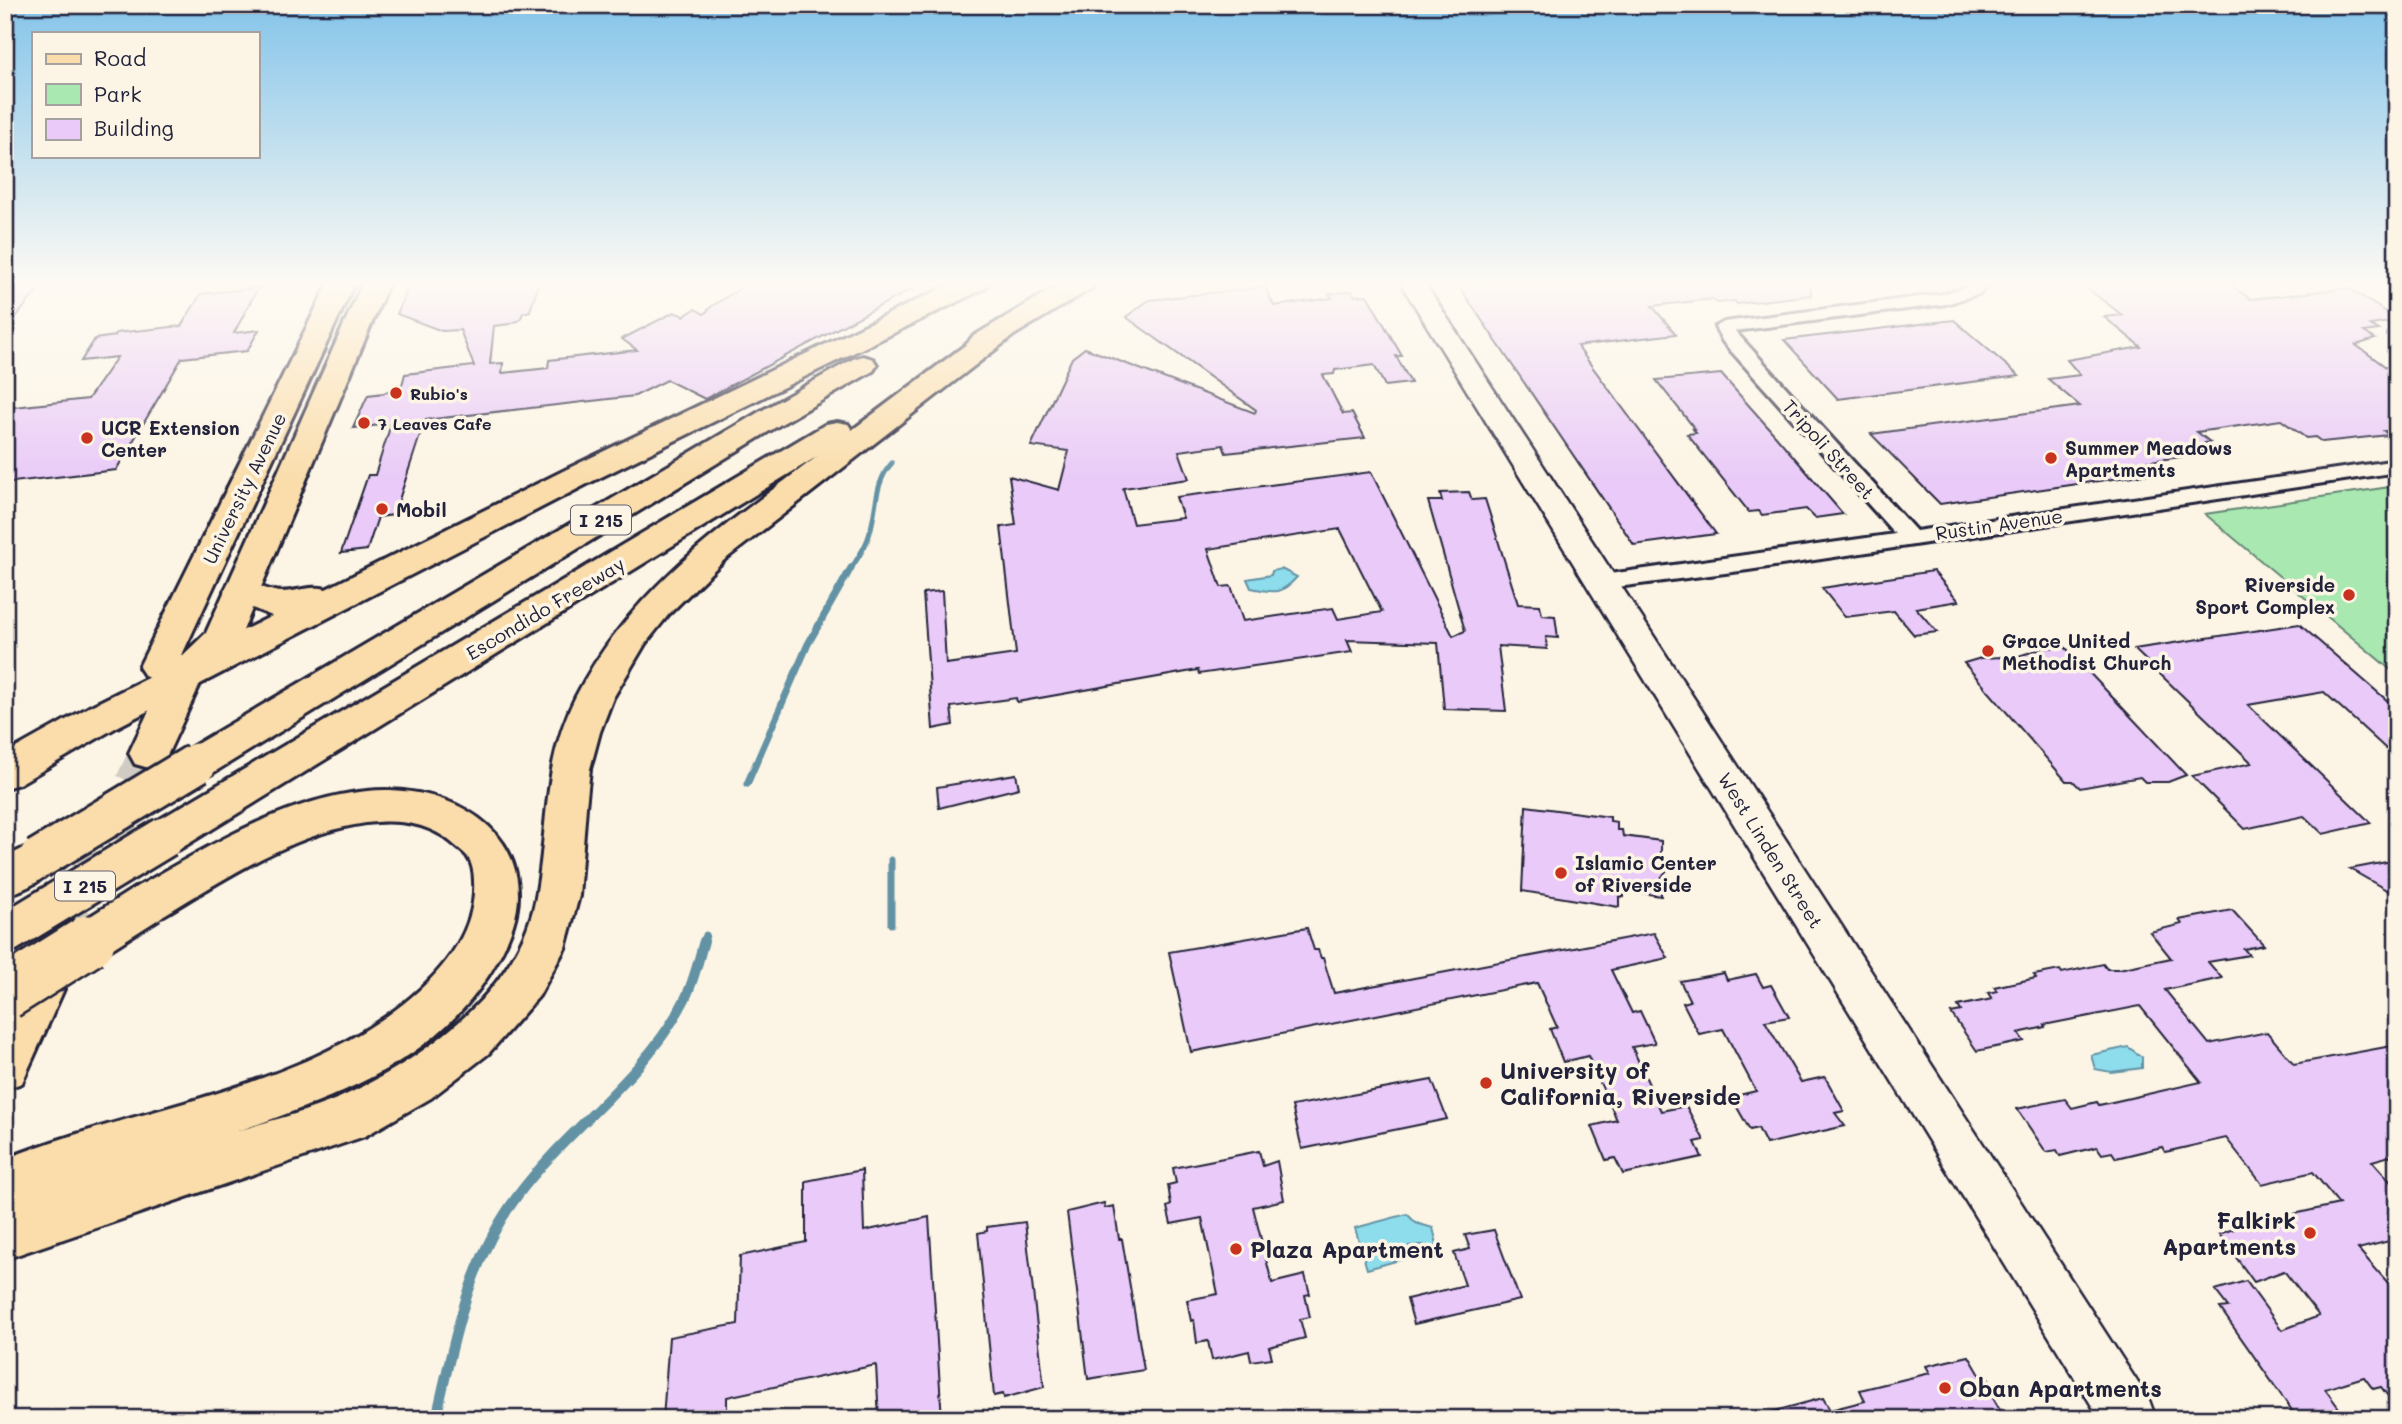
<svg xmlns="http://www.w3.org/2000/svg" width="2402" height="1424" font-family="Mali,sans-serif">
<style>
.green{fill:#a9e9b1;stroke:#668676;stroke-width:2}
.water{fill:#8eddec;stroke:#6392a5;stroke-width:2}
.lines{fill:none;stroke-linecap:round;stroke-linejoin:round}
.stream-far2{stroke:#6392a5;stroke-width:5}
.stream-far1{stroke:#6392a5;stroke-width:7}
.stream{stroke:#6392a5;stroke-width:10}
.building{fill:#e9caf8;stroke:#22223b;stroke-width:2;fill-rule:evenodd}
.primary-tunnel-far1{stroke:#d0cbc3;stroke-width:39;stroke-dasharray:39 19;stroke-linecap:butt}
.primary-tunnel{stroke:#d0cbc3;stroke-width:51;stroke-dasharray:51 25;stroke-linecap:butt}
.street-casing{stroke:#22223b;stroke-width:6}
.secondary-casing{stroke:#22223b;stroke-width:5}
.primary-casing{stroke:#22223b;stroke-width:6}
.highway-casing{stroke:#22223b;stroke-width:6}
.street{fill:#fcf5e5;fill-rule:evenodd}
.secondary{fill:#fcf5e5;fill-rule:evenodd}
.primary{fill:#faddab;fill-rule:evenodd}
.highway{fill:#faddab;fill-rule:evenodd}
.highway-bridge-far1-casing{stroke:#22223b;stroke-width:45;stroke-linecap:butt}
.highway-bridge-casing{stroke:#22223b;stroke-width:56;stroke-linecap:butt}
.highway-bridge-far1{stroke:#faddab;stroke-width:39}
.highway-bridge{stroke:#faddab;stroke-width:51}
.poi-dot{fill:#c8321e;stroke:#fcf5e5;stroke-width:2.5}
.labels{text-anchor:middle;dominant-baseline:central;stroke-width:7;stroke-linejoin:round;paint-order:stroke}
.far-poi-label{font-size:16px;font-weight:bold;fill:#22223b;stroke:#fcf5e5;text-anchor:start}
.shield{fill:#fcf5e5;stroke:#63616e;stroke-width:2}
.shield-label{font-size:18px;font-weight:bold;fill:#22223b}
.poi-label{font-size:19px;font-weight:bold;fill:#22223b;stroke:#fcf5e5;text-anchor:start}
.street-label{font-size:19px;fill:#22223b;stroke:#fcf5e5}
.near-poi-label{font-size:23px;font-weight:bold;fill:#22223b;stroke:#fcf5e5;text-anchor:start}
</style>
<rect width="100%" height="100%" fill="#fcf5e5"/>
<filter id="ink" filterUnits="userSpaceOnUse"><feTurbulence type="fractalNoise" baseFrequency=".0143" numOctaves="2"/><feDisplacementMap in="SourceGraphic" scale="14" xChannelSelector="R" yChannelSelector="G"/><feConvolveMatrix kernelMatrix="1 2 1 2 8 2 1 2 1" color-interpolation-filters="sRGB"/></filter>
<g filter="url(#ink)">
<polygon class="green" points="2397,486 2397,675 2205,514"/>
<g class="water">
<path d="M1281,569l16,8c-16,18 -23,16 -46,11l-4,-9 24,-4 1,-4z"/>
<polygon points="2128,1047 2142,1057 2142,1068 2111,1072 2095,1069 2091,1055"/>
<polygon points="1407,1214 1416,1223 1433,1228 1437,1244 1434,1249 1423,1245 1409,1246 1407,1258 1367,1269 1355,1228"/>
</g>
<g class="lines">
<path class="stream-far2" d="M850,570c6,-9 13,-19 17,-29 11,-25 5,-57 25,-78"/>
<g class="stream-far1">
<polyline points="747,784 808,644 851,568"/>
<polyline points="891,860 891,924"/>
<polyline points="704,942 706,935"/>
</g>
<path class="stream" d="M436,1419c18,-79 32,-158 82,-224 50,-67 127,-118 166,-194 10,-19 14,-40 20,-60"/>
</g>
<g class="building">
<polygon points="5,282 44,282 5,331"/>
<polygon points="410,282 539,282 530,311 523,313 520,320 510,324 494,326 490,364 503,363 502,373 548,368 549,360 637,350 622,339 674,312 684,316 695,309 704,314 712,306 751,282 925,282 705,399 667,380 635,396 425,420 394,515 378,517 367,550 341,553 368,475 375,475 391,424 353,428 368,395 384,393 402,385 405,374 474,366 460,330 442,331 397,314"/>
<polygon points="1456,282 1810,282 1811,295 1737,304 1735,301 1717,303 1713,299 1652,306 1676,334 1577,346 1716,534 1634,545"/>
<polygon points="2079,282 2226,282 2251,299 2348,288 2397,319 2397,321 2370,325 2379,330 2364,332 2375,339 2356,345 2397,375 2397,430 2384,431 2389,435 2322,442 2315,437 2306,438 2281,420 2197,432 2210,442 2205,443 2214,450 2202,451 2204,454 2135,463 2147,474 1940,504 1871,434 2080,406 2048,379 2080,375 2067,360 2141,347 2104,317 2122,315"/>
<path d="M1265,287l9,19 58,-8 -3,-4 23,-3 3,5 12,-1 35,61h-6l15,27 -26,3 -11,-21 -39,5 -1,4 -11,1 20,39 9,-1 13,25 -139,15 -3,-8 -44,6 10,28 -66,9 10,36 50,-6 -7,-21 195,-25 82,164 12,-5 -37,-130h14l-2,-8 29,-1 3,8 13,-1 33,105 22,1 2,10 13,1 3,22 -12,-1 1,12 -49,-3 8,65 -62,-2 -6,-66 -91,-3 5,12 -153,22 -1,-4 -181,32 -1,-4 -65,9 2,18 -20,4 -10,-136 19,-2 4,73 70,-10 -15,-127 15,-2 -7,-49 50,14 10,-39 -38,-5 41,-88 13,-10 170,65 1,-3 -130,-93 23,-17zM1340,529l42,83 -44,7 -5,-11 -90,13 -12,-35 -10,1 -13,-38z"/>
<polygon points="258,288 234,333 259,330 247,351 182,358 116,470 5,483 5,408 88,399 117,357 81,361 95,339 115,336 116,333 181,326 201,294"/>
<polygon points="1954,320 2019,376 1838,399 1784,340"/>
<polygon points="1721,374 1775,435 1843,514 1815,518 1806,509 1762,515 1759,511 1749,512 1687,434 1696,433 1693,429 1695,429 1656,380"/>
<polygon points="1933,571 1959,601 1916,608 1937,632 1914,635 1894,611 1845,617 1822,588"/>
<polygon points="2299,624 2397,709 2397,759 2324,692 2248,705 2371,823 2323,834 2304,816 2245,829 2192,776 2252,763 2134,649"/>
<polygon points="2065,647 2186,775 2168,782 2145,782 2140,777 2080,788 2073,781 2066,781 1964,663 1981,658 2003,657 2006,660 2044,648"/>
<polygon points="1016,774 1019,788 939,808 937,787"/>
<polygon points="1526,806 1610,817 1610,821 1617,822 1617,830 1622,830 1623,836 1661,841 1661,860 1667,870 1661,878 1661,896 1624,890 1624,897 1619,896 1619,907 1522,891"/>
<polygon points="2397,860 2397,896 2350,869"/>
<polygon points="2232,910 2264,945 2244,949 2249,955 2208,962 2222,978 2165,990 2209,1044 2267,1032 2294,1064 2397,1045 2397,1154 2372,1161 2397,1189 2397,1239 2358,1249 2397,1293 2397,1408 2381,1387 2373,1389 2364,1377 2325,1389 2347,1419 2298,1419 2220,1308 2228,1307 2215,1290 2246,1281 2282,1330 2319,1316 2284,1271 2254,1282 2219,1234 2248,1224 2339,1204 2313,1172 2262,1184 2226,1138 2165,1152 2162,1147 2116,1158 2112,1152 2102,1154 2097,1147 2060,1156 2057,1150 2046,1152 2017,1109 2065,1099 2072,1108 2097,1102 2099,1105 2201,1082 2140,1006 2044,1025 2045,1027 2018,1033 2024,1041 1977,1051 1951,1013 1961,1011 1958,1006 1992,999 1988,993 1997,991 1994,987 2036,978 2034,975 2060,970 2062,973 2103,964 2107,969 2119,969 2171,958 2150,932 2182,924 2179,920"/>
<polygon points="1307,928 1314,950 1318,950 1321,958 1323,958 1334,993 1654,933 1668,958 1611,970 1632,1013 1640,1011 1655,1043 1632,1047 1661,1111 1686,1106 1704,1140 1695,1142 1702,1157 1623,1174 1615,1158 1606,1160 1592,1126 1617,1120 1588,1056 1563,1062 1550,1029 1557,1027 1537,983 1191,1052 1169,952"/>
<polygon points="1724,973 1727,980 1756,974 1763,987 1771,985 1789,1017 1765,1021 1801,1082 1825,1077 1844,1111 1835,1113 1845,1126 1766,1144 1758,1128 1750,1130 1731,1097 1756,1091 1723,1029 1699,1034 1683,1003 1690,1001 1680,981"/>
<polygon points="1432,1080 1447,1119 1302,1149 1292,1106"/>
<polygon points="1259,1151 1263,1166 1277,1161 1284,1200 1253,1207 1272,1283 1305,1275 1310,1294 1305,1295 1310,1317 1300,1319 1305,1338 1269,1347 1272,1358 1251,1361 1249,1351 1212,1360 1208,1341 1197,1343 1194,1320 1191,1321 1187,1300 1218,1294 1202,1218 1171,1224 1167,1207 1171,1205 1168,1185 1176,1183 1173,1168"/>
<polygon points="862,1170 864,1231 929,1217 942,1419 879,1419 876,1365 727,1397 727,1419 663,1419 669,1337 738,1324 740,1256 806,1242 806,1181"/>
<polygon points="1104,1203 1105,1208 1114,1206 1119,1239 1122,1239 1144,1370 1088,1379 1067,1212"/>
<polygon points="1025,1222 1044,1387 1004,1398 1003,1394 994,1396 978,1233 987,1231 987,1227"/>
<polygon points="1494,1230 1520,1300 1414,1324 1407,1299 1465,1285 1454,1253 1470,1249 1465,1235"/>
<polygon points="1969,1356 1980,1375 1985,1374 1999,1396 1993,1398 2005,1419 1772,1419 1771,1412 1823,1398 1830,1410 1865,1401 1860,1390 1930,1373 1926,1366"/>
</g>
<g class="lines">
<polyline class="primary-tunnel-far1" points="62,942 149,753"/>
<polyline class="primary-tunnel" points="49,971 63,941"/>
<defs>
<polygon id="street" points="1975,284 1984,289 1981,293 1946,304 1735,331 1916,531 2397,460 2397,472 1748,570 1602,589 1594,587 1591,582 1594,577 1602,575 1895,534 1723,342 1715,327 1724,322 1943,294"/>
<polygon id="secondary" points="1400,282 1424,282 2149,1400 2156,1419 2100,1419"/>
<g id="primary">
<polygon points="329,282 355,282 181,657 206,633 363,282 389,282 239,640 200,684 163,764 149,768 135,764 129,753 161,685 145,676 139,667"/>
<polygon points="41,969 57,975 64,989 22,1083 5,1089 5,1015 25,975"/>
</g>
<g id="highway">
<path d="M955,282h34l-4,6 -396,195 -472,244 -98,57 -14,4v-34l84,-47 183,-91 -42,-17 -6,-8 6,-8c18,-6 26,4 44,8 16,4 35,-7 52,-2l241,-120z"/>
<path d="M1064,282h32l-4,6 -78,47 -291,226 -54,53 -24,30 -32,54 -13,34 -10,37 -4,38 -7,89 -14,52 -26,48 -51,58 -57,44 -66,38 -360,123v-100c129,-52 287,-67 398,-155 38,-30 74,-72 71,-123 0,-9 -2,-18 -7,-25 -4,-5 -11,-9 -16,-14 -23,-20 -56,-23 -85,-19 -73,10 -140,55 -202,92l-15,5 -15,-5 -7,-13 7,-13c71,-41 150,-90 233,-98 67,-7 151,26 151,103 1,40 -34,94 -61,121 -57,60 -144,90 -219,116 33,-11 69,-19 101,-33 83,-38 179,-105 197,-201 13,-70 6,-135 40,-201 56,-109 147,-169 242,-240l-638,393 -15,5 -15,-5 -6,-12 6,-12 676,-401 11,-2 11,2 4,6 116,-87 4,-6z"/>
<polygon points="863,356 873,359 877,365 873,371 781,424 211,774 197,778 183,774 177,763 183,752 759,412 853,359"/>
<path d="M38,842l15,5 6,12c-10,20 -33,30 -54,37v-39z"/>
</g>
</defs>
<use href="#street" class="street-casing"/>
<use href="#secondary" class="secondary-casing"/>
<use href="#primary" class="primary-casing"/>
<use href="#highway" class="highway-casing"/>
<use href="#street" class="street"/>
<use href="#secondary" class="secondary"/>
<use href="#primary" class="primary"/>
<use href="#highway" class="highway"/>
<defs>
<g id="highway-bridge-far1">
<polyline points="38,859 197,763"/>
<polyline points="5,934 165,837"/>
<polyline points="86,942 149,902"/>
</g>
<polyline id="highway-bridge" points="5,994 89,941"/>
</defs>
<use href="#highway-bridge-far1" class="highway-bridge-far1-casing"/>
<use href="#highway-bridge" class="highway-bridge-casing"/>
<use href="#highway-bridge-far1" class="highway-bridge-far1"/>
<use href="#highway-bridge" class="highway-bridge"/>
</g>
</g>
<linearGradient id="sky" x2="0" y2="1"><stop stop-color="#84c4ea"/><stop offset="0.59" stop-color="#fefaf3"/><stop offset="1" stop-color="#fefaf3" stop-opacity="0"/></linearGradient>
<rect width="2402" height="481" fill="url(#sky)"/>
<g class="poi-dot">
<circle cx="396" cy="393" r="7"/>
<circle cx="364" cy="423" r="7"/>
<circle cx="87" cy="438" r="7"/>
<circle cx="2051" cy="458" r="7"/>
<circle cx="382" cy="509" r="7"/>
<circle cx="2349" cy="595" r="7"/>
<circle cx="1988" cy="651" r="7"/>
<circle cx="1561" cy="873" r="7"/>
<circle cx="1486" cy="1083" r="7"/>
<circle cx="2310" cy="1233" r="7"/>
<circle cx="1236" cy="1249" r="7"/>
<circle cx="1945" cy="1388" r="7"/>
</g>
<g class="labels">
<g class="far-poi-label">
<text x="410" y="393">Rubio's</text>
<text x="378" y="423">7 Leaves Cafe</text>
</g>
<g class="shield">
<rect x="571" y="505.5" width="60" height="29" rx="5"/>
<rect x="55" y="871.5" width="60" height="29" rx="5"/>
</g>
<g class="shield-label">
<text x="601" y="520">I 215</text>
<text x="85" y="886">I 215</text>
</g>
<g class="poi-label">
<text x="101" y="427">UCR Extension<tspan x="101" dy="22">Center</tspan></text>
<text x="2065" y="447">Summer Meadows<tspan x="2065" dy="22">Apartments</tspan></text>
<text x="396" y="509">Mobil</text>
<text x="2335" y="584" text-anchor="end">Riverside<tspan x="2335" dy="22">Sport Complex</tspan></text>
<text x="2002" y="640">Grace United<tspan x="2002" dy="22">Methodist Church</tspan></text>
<text x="1575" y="862">Islamic Center<tspan x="1575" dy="22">of Riverside</tspan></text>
</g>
<g class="street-label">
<text transform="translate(1829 449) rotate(48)">Tripoli Street</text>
<text transform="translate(244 488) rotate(-64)">University Avenue</text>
<text transform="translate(1999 524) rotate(-8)">Rustin Avenue</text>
<text transform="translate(545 608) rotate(-31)">Escondido Freeway</text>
<text transform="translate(1771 850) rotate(58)">West Linden Street</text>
</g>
<g class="near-poi-label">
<text x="1500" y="1070">University of<tspan x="1500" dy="26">California, Riverside</tspan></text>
<text x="2296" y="1220" text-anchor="end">Falkirk<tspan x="2296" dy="26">Apartments</tspan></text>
<text x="1250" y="1249">Plaza Apartment</text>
<text x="1959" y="1388">Oban Apartments</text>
</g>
</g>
<rect width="2402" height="1424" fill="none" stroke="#fcf5e5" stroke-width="28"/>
<rect x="14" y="14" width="2374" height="1396" fill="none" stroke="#22223b" stroke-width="2.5" filter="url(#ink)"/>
<rect x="32" y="32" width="228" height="126" fill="#fcf5e5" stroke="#a5a1a1" stroke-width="2"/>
<rect x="46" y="54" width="35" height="10" fill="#faddab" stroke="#a5a1a1" stroke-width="2"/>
<text x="94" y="66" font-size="21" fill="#22223b">Road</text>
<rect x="46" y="84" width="35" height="21" fill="#a9e9b1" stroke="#a5a1a1" stroke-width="2"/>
<text x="94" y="102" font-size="21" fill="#22223b">Park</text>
<rect x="46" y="119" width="35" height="21" fill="#e9caf8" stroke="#a5a1a1" stroke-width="2"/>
<text x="94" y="136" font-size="21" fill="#22223b">Building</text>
</svg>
